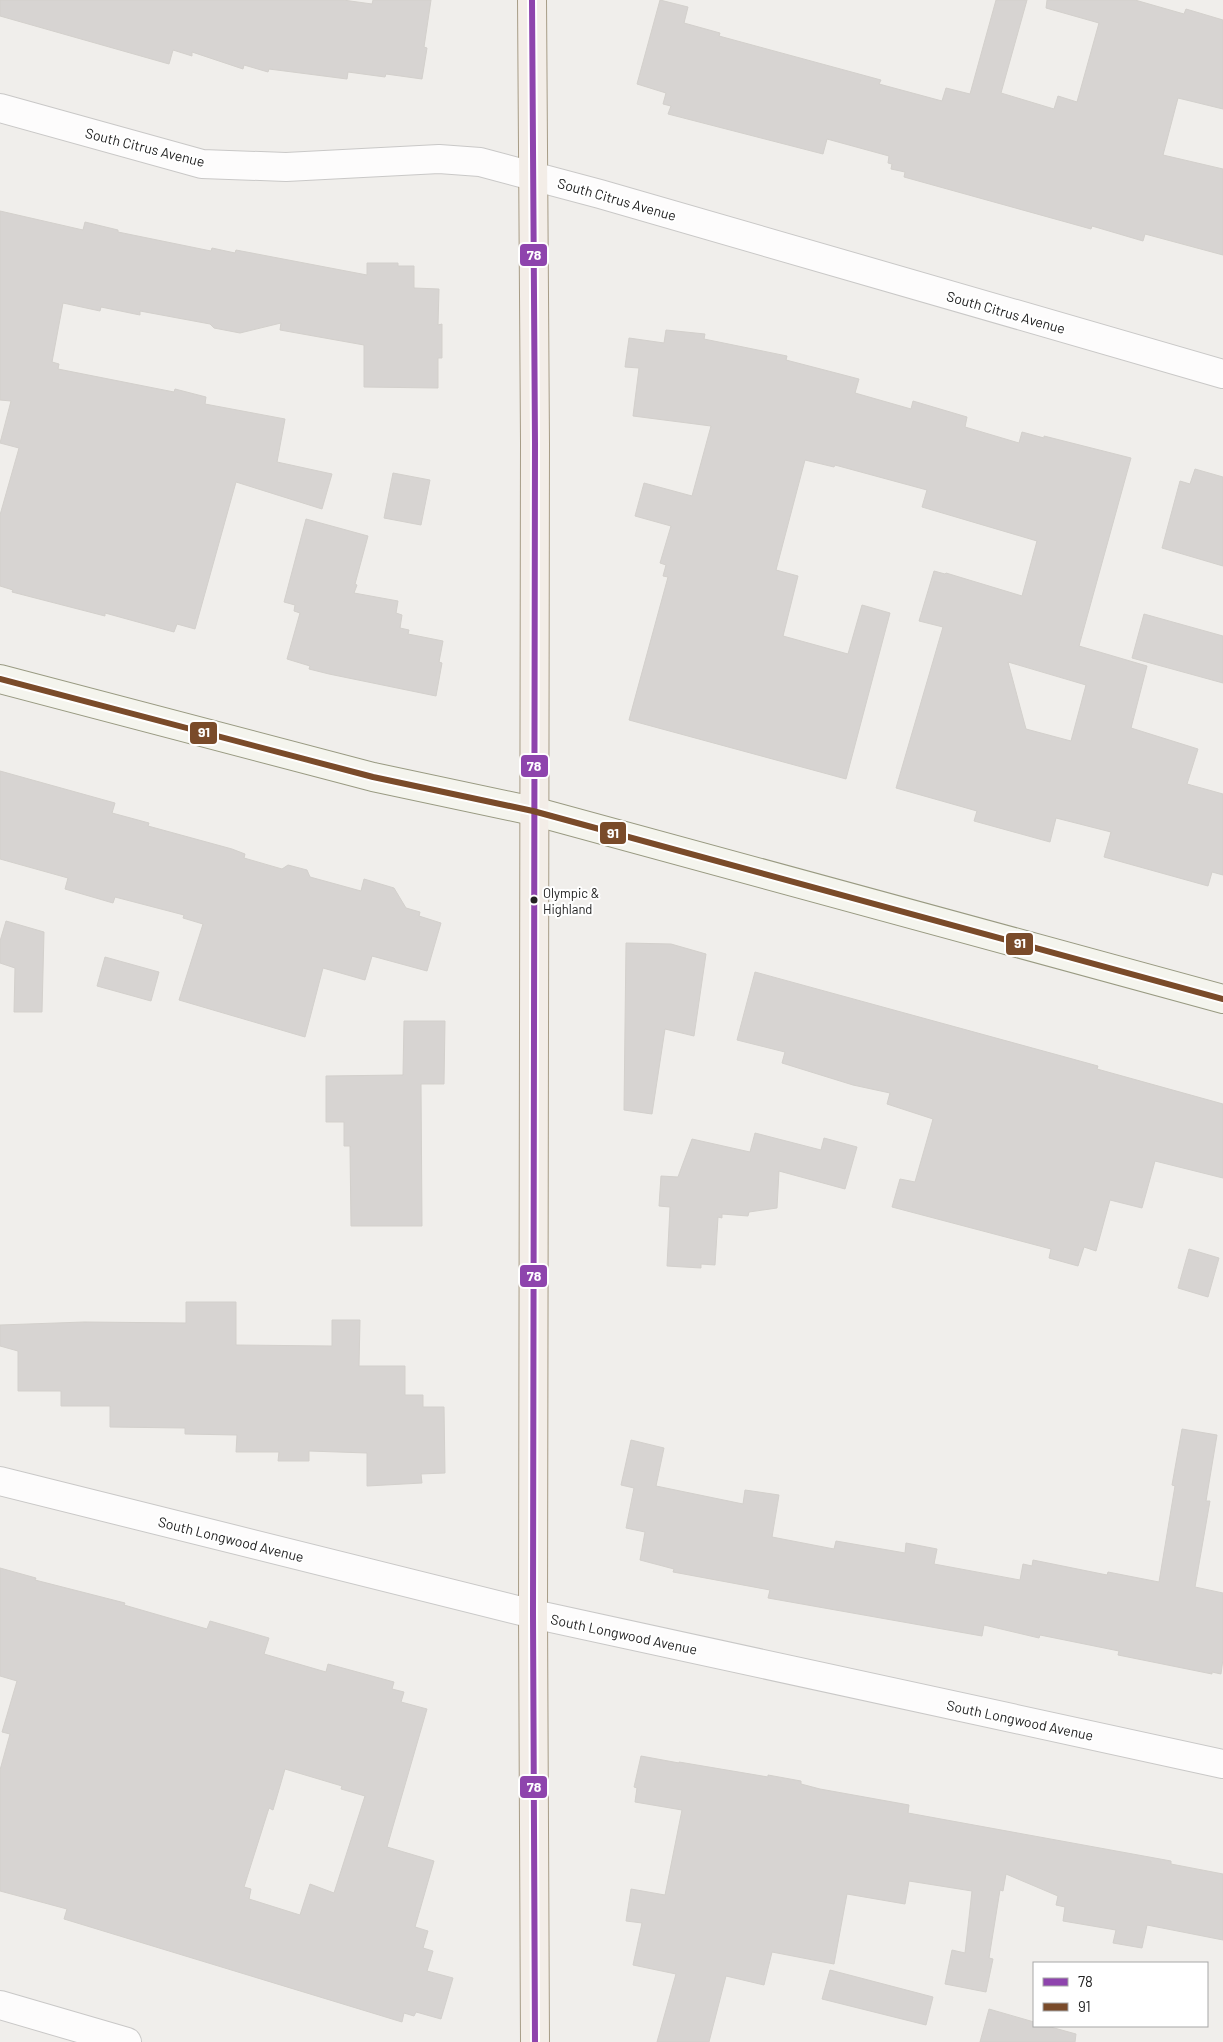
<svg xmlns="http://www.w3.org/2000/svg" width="1223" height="2042" font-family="Barlow,sans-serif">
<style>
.building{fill:#d7d4d2;stroke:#d3d0cc;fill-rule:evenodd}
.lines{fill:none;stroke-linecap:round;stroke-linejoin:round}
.street-casing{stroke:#c9c8c7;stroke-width:30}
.secondary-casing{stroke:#999a82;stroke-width:30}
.primary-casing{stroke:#a79c86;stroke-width:30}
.street{stroke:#fdfcfc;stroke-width:28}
.secondary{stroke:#f4f4ed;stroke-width:28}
.primary{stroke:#f3ede7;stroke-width:28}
.bus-1-casing{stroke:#fff;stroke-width:10}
.bus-2-casing{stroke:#fff;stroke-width:10}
.bus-1{stroke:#8e44ad;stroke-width:6}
.bus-2{stroke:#7a4b2a;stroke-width:6}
.bus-dot{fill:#222;stroke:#fff;stroke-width:2}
.labels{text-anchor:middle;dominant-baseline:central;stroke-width:4;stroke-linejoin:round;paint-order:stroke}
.bus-label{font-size:13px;fill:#222;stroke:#fff;text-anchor:start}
.street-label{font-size:14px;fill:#222;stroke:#fff}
.line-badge{stroke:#fff;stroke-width:2}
.badge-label{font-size:14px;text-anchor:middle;font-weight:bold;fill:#fff}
</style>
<rect width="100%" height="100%" fill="#f0eeeb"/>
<g class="building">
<polygon points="0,0 343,0 372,4 373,0 431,0 424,47 427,48 422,79 386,74 385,77 348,72 347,79 269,69 268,72 244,65 243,69 192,52 192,56 173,50 169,64 0,16"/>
<polygon points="660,0 688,7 684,23 720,33 719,36 881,80 879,84 942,101 946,88 970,94 996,0 1027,0 1001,93 1054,109 1058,96 1077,102 1099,23 1046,8 1047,0 1135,0 1184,14 1186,9 1223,20 1223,109 1178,98 1163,155 1223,169 1223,255 1145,234 1143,241 1092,226 1091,229 904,177 905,172 891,169 892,164 888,163 889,156 827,139 823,154 668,114 671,106 663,104 666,93 637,84"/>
<polygon points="0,211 83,230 85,222 118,230 118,232 211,251 212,248 235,253 236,250 367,275 367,263 398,263 398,266 414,266 414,288 439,289 438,325 442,324 442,358 438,358 438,388 364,387 364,345 280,330 281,323 240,333 214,328 210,324 140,311 140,315 101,307 100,311 63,303 52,362 59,364 58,369 174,392 175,389 206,397 205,404 285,419 277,462 332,474 322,509 236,482 195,629 177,624 174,632 105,613 105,616 12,592 13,590 0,586 0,515 19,448 0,443 11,401 0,400"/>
<path d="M666,330l39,4 -1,5 83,17 -1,4 73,19 -4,14 56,16 2,-8 54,16 -2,10 54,16 3,-11 22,6v-2l87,22 -52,188 68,20 -16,62 67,21 -11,35 36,10v81l-11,-3 -4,14 -104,-29 7,-25 -55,-14 -6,24 -76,-21 3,-10 -81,-23 47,-161 -24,-6 15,-50 11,3 1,-1 76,23 15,-55 -115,-34 5,-17 -92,-25 -1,2 -29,-7 -29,110 22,6 -15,60 65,18 14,-49 28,8 -44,166 -217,-59 39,-143 -5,-1 3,-11 -6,-2 11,-37 -36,-10 9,-33 48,13 19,-70 -78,-10 6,-48 -14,-1 4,-29 35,5zM1008,662l78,23 -15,56 -45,-12z"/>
<polygon points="1195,469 1223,477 1223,566 1162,548 1180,481 1190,484"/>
<polygon points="393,473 430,480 421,525 384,518"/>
<polygon points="306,519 368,536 355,584 357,585 354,593 398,601 396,613 402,615 400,628 409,630 408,634 443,641 439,662 442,663 436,696 329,674 309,669 310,666 287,659 300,613 294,611 295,605 284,602"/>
<polygon points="1144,614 1223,636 1223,683 1132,658"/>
<polygon points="0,771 115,803 112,813 149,823 148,826 232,849 245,854 244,858 282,869 288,865 307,870 310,877 361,891 364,879 394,888 406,908 420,912 419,916 441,923 427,971 372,956 365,980 323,968 305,1037 179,1000 203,924 183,918 184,915 115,897 113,903 65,889 68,878 0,859"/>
<polygon points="6,921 44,932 42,1012 14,1012 15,968 0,963 0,941"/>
<polygon points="626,943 671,944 706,954 694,1036 665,1029 652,1114 624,1110"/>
<polygon points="105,957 159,972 151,1001 97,986"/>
<polygon points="755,972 1098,1066 1097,1069 1223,1104 1223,1178 1155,1161 1142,1208 1110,1200 1096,1251 1084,1247 1078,1266 1049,1258 1051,1249 892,1207 900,1179 915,1182 933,1119 887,1104 890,1093 853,1085 782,1063 785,1052 737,1040"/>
<polygon points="404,1021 445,1021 444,1084 421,1084 422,1226 351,1226 350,1146 344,1146 344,1122 326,1122 326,1076 403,1075"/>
<polygon points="755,1133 821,1150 824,1138 857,1147 845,1189 779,1171 777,1208 749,1212 748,1216 722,1214 722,1218 718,1217 715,1265 701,1264 701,1268 667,1266 670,1207 659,1206 661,1176 678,1177 692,1139 750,1152"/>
<polygon points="1189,1249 1219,1258 1208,1297 1178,1288"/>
<polygon points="186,1302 236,1302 236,1345 332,1346 332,1320 360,1320 359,1366 405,1366 405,1395 423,1395 423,1407 444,1407 445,1473 421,1474 422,1483 367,1486 367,1453 309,1451 309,1461 278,1461 279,1452 236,1452 237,1435 185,1434 185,1428 110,1427 110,1406 61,1406 61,1391 18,1391 18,1351 0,1346 0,1325 84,1322 186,1323"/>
<polygon points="1182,1429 1217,1435 1206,1501 1210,1501 1195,1587 1223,1593 1223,1659 1221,1674 1212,1672 1212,1674 1118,1655 1119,1651 1040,1635 1039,1638 984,1625 982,1636 768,1598 770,1590 673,1572 674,1569 640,1560 645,1532 626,1528 634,1488 621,1485 631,1440 664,1448 656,1486 743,1504 745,1490 779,1495 772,1537 834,1549 836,1541 905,1553 906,1543 937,1549 934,1564 1020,1580 1023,1564 1032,1566 1033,1560 1107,1575 1108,1572 1159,1582 1175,1486 1172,1485"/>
<path d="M0,1568l36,10 -1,2 90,23 -1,2 83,24 3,-8 59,17 -5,16 62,18 2,-8 66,18 -2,7 12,3 -3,10 26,7 -40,138 47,14 -19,66 13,4 -5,17 10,3 -6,20 26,7 -12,41 -25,-7 -2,4 -10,-3 -2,9 -338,-103 3,-10 -67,-18v-121l10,-36 -8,-2 15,-51 -17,-5zM285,1769l57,17 -1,3 24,7 -31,97 -24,-9 -10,31 -51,-16 2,-10 -7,-2 25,-79 4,2z"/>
<polygon points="641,1756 679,1763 679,1762 768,1777 768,1775 801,1781 801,1784 820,1789 909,1805 908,1813 1171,1861 1171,1864 1223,1874 1223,1940 1147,1925 1142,1948 1113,1943 1116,1930 1063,1921 1065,1907 1056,1905 1058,1896 1006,1874 1003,1891 1000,1890 989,1958 993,1959 986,1992 945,1984 952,1950 965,1953 972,1891 909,1881 905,1904 847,1894 834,1964 772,1952 764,1985 726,1976 709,2042 657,2042 676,1974 633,1965 642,1923 626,1921 631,1889 665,1895 682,1810 635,1802 637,1788 634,1787"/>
<polygon points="830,1970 933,1997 926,2025 822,1999"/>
<polygon points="989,2009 1034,2022 1034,2026 1047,2026 1076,2034 1075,2042 980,2042"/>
</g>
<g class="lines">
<defs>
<g id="street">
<polyline points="0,108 202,164 286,167 439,159 480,162 600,194 1223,374"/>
<polyline points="0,1481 533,1614 1223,1764"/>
<polyline points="0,2005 127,2042"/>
</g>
<polyline id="secondary" points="0,679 373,777 533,811 1223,999"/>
<polyline id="primary" points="532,0 535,443 533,1614 535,2042"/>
</defs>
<use href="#street" class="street-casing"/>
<use href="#secondary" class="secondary-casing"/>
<use href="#primary" class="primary-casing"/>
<use href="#street" class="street"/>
<use href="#secondary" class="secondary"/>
<use href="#primary" class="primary"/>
<defs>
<polyline id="bus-1" points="532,0 535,443 533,1614 535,2042"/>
<polyline id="bus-2" points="0,679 373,777 533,811 1223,999"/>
</defs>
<use href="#bus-1" class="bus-1-casing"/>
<use href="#bus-2" class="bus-2-casing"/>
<use href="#bus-1" class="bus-1"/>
<use href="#bus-2" class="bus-2"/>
</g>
<circle class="bus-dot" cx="534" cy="900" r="4.5"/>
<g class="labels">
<g class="bus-label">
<text x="543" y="893">Olympic &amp;<tspan x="543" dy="16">Highland</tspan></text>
</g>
<g class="street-label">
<text transform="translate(145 147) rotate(14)">South Citrus Avenue</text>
<text transform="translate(617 199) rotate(16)">South Citrus Avenue</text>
<text transform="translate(1006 312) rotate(16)">South Citrus Avenue</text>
<text transform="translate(231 1539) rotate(14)">South Longwood Avenue</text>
<text transform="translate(624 1634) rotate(12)">South Longwood Avenue</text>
<text transform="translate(1020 1720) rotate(12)">South Longwood Avenue</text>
</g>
</g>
<g class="line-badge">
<rect x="519" y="243" width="29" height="24" rx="5" fill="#8e44ad"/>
<rect x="189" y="721" width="29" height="24" rx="5" fill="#7a4b2a"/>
<rect x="520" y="754" width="29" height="24" rx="5" fill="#8e44ad"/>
<rect x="599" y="821" width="28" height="24" rx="5" fill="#7a4b2a"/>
<rect x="1005" y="932" width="29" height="24" rx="5" fill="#7a4b2a"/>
<rect x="519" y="1264" width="29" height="24" rx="5" fill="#8e44ad"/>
<rect x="519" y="1775" width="29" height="24" rx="5" fill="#8e44ad"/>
</g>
<g class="badge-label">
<text x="534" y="260">78</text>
<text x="204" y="737">91</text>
<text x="534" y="771">78</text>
<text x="613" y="838">91</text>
<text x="1020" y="948">91</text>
<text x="534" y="1281">78</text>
<text x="534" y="1792">78</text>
</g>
<rect x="1033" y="1962" width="175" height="65" fill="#ffffff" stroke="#a7a7a7"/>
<rect x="1043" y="1978" width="25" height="8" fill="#8e44ad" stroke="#a7a7a7"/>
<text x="1078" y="1987" font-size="15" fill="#222222">78</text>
<rect x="1043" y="2003" width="25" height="8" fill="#7a4b2a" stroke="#a7a7a7"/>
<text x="1078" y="2012" font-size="15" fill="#222222">91</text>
</svg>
